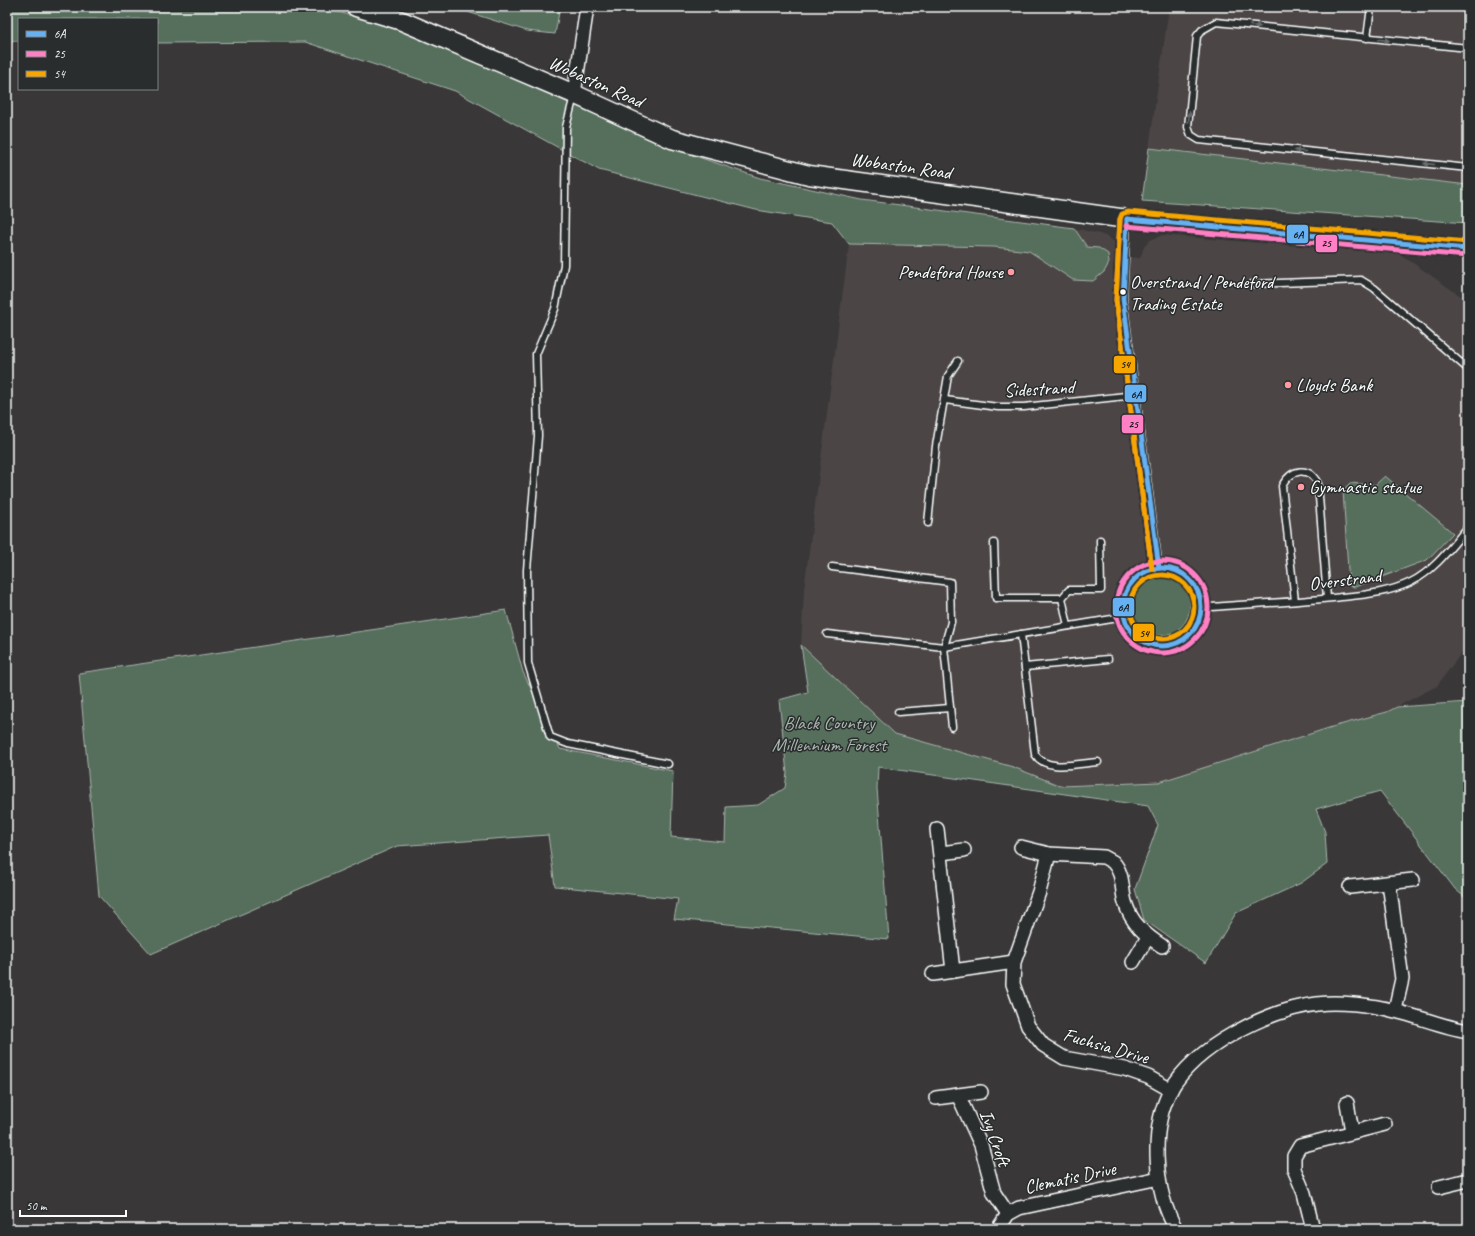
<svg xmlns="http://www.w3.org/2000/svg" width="1475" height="1236" font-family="Caveat,sans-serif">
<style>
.built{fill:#4b4444}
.green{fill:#566e5c;stroke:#aab6ae}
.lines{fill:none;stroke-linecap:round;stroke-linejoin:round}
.lane-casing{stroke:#fff;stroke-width:9}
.street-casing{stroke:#fff;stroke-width:16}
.secondary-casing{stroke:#fff;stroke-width:21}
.lane{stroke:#2a2d2e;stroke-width:6}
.street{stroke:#2a2d2e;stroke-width:13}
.secondary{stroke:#2a2d2e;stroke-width:18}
.bus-1-casing{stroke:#2a2d2e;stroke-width:8}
.bus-2-casing{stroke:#2a2d2e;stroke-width:8}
.bus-3-casing{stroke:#2a2d2e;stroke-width:8}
.bus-1{stroke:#66b1f2;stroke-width:5}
.bus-2{stroke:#ff80c5;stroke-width:5}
.bus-3{stroke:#f7a600;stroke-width:5}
.oneway{fill:#6a6c6d}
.poi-dot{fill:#ff9aa2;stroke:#2a2d2e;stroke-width:1.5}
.bus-dot{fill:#fff;stroke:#2a2d2e;stroke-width:1.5}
.labels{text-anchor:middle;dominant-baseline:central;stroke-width:3;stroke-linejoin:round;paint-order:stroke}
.bus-label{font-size:18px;fill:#fff;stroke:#2a2d2e;text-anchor:start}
.street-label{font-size:19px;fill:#fff;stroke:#2a2d2e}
.poi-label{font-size:19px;fill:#fff;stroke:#2a2d2e;text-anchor:start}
.park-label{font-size:19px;fill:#aab6ae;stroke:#2a2d2e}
.line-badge{stroke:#2a2d2e;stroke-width:1.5}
.pale-badge-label{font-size:11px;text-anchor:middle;font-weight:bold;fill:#111}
</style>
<rect width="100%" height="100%" fill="#393738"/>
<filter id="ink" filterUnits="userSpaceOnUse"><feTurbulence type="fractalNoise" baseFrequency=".025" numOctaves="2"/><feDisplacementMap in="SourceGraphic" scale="8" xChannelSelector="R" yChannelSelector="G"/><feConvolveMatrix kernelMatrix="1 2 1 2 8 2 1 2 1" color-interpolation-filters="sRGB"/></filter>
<g filter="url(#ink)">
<g class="built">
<polygon points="1169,7 1468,7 1468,185 1149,148"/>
<polygon points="1074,228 1100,234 1108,237 1116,243 1120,256 1140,258 1144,247 1150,240 1162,235 1400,254 1468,301 1468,644 1437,686 1387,712 1276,744 1159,782 1061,786 1012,767 895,734 801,645 804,589 849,244 994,247 1029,251 1073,280 1104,272 1109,263 1108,254 1099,248 1087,247"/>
</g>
<g class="green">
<polygon points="7,7 320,7 400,29 672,148 760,178 862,200 1074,228 1087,247 1099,248 1108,254 1109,263 1104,272 1093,281 1073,280 1029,251 994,247 849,244 832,222 756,210 599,170 455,91 305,42 157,43 157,19 19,19 19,41 7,41"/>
<polygon points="452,7 560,7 555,34 527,31"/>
<polygon points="1149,148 1468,185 1468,223 1142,201"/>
<polygon points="1385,476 1453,533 1427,560 1355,587 1349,586 1343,490 1350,483 1375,485"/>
<circle cx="1161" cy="606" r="29"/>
<polygon points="506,610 523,672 560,749 673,771 671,837 725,842 726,807 758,805 785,788 787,773 779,700 808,692 801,645 895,734 1013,767 1061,786 1159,782 1332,727 1387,712 1397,707 1468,702 1468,900 1455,889 1380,791 1316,809 1325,832 1327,864 1301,883 1236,913 1206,963 1144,920 1135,889 1158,825 1148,806 878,767 877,788 889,939 674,919 678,899 555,886 548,835 397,846 151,954 99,896 79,673"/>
</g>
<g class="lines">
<defs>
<g id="lane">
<polyline points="1367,38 1371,7"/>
<polyline points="1468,48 1216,22 1202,30 1197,36 1188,127 1191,135 1199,140 1468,168"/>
<polyline points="574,96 566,127 564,265 555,309 536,354 538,436 527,570 528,663 550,737 568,744 668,764"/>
<polyline points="1127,220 1123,299 1159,568"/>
<polyline points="1252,284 1361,280 1374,288 1468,369"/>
<polyline points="945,400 998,407 1024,407 1135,395"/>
<polyline points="928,523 936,446 948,376 958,361"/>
<polyline points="994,543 996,598 1062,598 1068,626"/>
<circle cx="1162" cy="607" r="39"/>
<polyline points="1062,598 1069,590 1101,590 1100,540"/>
<path d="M1295,601l-13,-115c9,-17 27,-21 36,-2l9,114"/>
<path d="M1201,605l10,2c41,-3 82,-5 122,-9 27,-3 53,-4 78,-16 24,-12 40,-35 57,-55"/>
<polyline points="827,634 944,647 951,622 950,582 832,567"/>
<path d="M1021,634l14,120c11,19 44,9 63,8"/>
<polyline points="1025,667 1108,659"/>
<polyline points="898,712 950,708"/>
<polyline points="952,727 944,647 1124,617"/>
</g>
<g id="street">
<polyline points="574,94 587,7"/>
<polyline points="937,829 953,971"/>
<path d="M1021,847l28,7 55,3 9,5c11,12 8,26 12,40 6,21 20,33 37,44"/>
<polyline points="941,853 964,850"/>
<polyline points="1049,854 1039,892 1014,962 1013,984 1028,1026 1043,1045 1064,1058 1125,1069 1148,1077 1171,1090"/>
<polyline points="1389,883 1402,979 1395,1010"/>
<polyline points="1350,887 1413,880"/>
<polyline points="1133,962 1148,937"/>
<polyline points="933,974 1014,962"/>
<polyline points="958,1095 981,1145 994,1193 1008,1214"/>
<polyline points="936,1098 981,1092"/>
<polyline points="1347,1103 1352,1131"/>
<polyline points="1439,1187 1468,1180"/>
<polyline points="998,1229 1008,1214 1019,1208 1159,1178"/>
<path d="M1176,1229c-22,-38 -26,-99 -6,-138 25,-45 98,-81 147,-87 22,-3 56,1 78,7 25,6 48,16 73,20"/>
<polyline points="1313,1229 1304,1193 1294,1169 1294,1156 1300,1146 1385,1124"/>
</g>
<polyline id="secondary" points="356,7 402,21 574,94 672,139 809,175 1127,219 1468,249"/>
</defs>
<use href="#lane" class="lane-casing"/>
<use href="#street" class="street-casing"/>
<use href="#secondary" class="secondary-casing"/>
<use href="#lane" class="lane"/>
<use href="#street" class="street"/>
<use href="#secondary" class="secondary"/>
<defs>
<g id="bus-1">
<polyline points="1127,219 1123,299 1159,568"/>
<polyline points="1127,219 1468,249"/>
<circle cx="1162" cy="607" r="39"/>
</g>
<g id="bus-2">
<polyline points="1120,219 1116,300 1152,569"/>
<polyline points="1126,226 1467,256"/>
<circle cx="1162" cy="607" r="46"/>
</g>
<g id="bus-3">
<polyline points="1152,569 1116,300 1120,219 1122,214 1128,212 1468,242"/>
<circle cx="1162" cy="607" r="32"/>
</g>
</defs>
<use href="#bus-1" class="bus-1-casing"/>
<use href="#bus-2" class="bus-2-casing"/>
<use href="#bus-3" class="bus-3-casing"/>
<use href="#bus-1" class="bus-1"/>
<use href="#bus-2" class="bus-2"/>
<use href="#bus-3" class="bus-3"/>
</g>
<defs><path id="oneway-solid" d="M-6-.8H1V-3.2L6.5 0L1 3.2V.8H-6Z"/></defs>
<g class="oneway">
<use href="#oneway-solid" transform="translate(1255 26) rotate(6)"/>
<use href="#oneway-solid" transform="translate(1384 40) rotate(6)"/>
<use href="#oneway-solid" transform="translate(1189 117) rotate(-84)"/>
<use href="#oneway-solid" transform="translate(1300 151) rotate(-174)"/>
<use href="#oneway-solid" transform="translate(1429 164) rotate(-174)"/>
</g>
</g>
<g class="poi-dot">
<circle cx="1011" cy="272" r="4"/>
<circle cx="1288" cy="385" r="4"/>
<circle cx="1301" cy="487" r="4"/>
</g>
<circle class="bus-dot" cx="1123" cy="292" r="3.5"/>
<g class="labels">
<g class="bus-label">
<text x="1130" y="282">Overstrand / Pendeford<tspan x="1130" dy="22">Trading Estate</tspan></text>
</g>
<g class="street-label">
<text transform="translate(596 82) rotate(24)">Wobaston Road</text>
<text transform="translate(901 166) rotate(8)">Wobaston Road</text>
<text transform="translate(1039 389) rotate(-3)">Sidestrand</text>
<text transform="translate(1345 580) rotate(-7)">Overstrand</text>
<text transform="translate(1106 1046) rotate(16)">Fuchsia Drive</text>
<text transform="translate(995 1138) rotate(70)">Ivy Croft</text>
<text transform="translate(1070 1178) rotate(-12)">Clematis Drive</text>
</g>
<g class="poi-label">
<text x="1003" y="272" text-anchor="end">Pendeford House</text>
<text x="1296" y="385">Lloyds Bank</text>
<text x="1309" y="487">Gymnastic statue</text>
</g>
<g class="park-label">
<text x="829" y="723">Black Country<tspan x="829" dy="22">Millennium Forest</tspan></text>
</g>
</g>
<g class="line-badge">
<rect x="1286" y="224" width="23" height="20" rx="4" fill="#66b1f2"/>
<rect x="1315" y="234" width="23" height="19" rx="4" fill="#ff80c5"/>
<rect x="1113" y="355" width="23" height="19" rx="4" fill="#f7a600"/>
<rect x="1124" y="384" width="23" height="19" rx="4" fill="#66b1f2"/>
<rect x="1121" y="414" width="23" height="20" rx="4" fill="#ff80c5"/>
<rect x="1112" y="597" width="23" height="20" rx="4" fill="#66b1f2"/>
<rect x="1132" y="623" width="23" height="19" rx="4" fill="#f7a600"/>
</g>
<g class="pale-badge-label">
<text x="1298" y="238">6A</text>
<text x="1326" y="247">25</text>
<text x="1125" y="368">54</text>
<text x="1136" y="398">6A</text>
<text x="1133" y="428">25</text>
<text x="1123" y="611">6A</text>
<text x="1144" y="637">54</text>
</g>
<rect width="1475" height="1236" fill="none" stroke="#2a2d2e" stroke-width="24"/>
<rect x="12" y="12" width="1451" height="1212" fill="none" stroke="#fff" stroke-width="1.5" filter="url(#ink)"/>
<rect x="18" y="18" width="140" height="72" fill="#2a2d2e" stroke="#7f8182"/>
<rect x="26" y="31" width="20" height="6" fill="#66b1f2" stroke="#7f8182"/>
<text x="54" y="38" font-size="12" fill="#ffffff">6A</text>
<rect x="26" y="51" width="20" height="6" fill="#ff80c5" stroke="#7f8182"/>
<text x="54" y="58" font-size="12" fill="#ffffff">25</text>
<rect x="26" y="71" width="20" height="6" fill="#f7a600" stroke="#7f8182"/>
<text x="54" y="78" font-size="12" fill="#ffffff">54</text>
<path d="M20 1210v6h106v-6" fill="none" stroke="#ffffff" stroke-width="2"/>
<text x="26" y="1210" font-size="12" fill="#ffffff" stroke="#2a2d2e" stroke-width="3" paint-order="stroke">50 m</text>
</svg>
